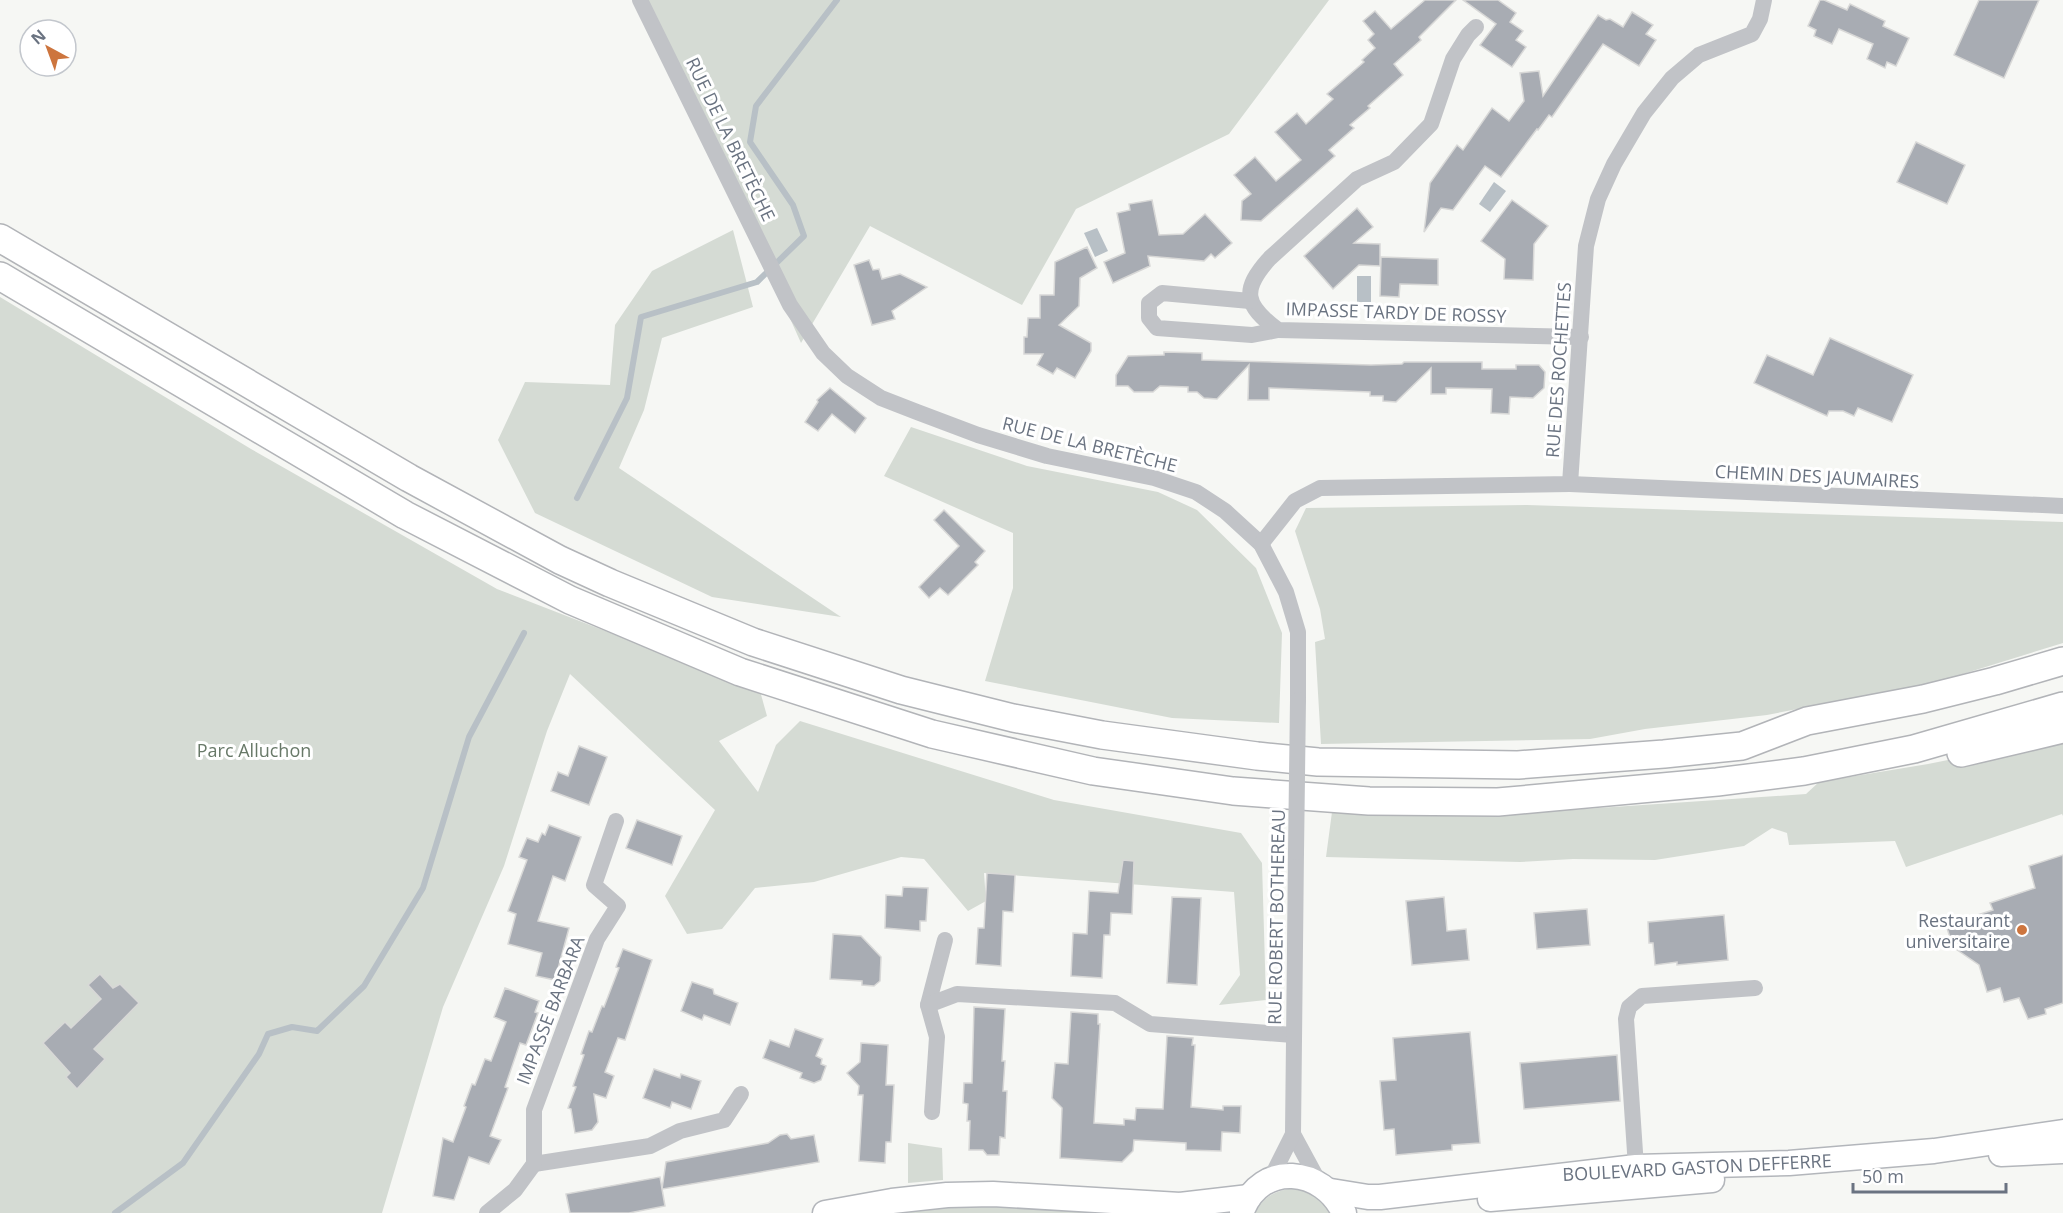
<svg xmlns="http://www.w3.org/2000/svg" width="2063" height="1213" font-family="'Open Sans',sans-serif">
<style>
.green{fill:#d5dbd4}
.water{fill:#b8c0c6}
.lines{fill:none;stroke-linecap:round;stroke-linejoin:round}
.stream{stroke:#b8c0c6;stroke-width:6}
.building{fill:#a8acb3;stroke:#d8d8d7;stroke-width:1.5}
.secondary-casing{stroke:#b3b6bb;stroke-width:27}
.trunk-casing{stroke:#b2b4b8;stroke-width:30}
.minor{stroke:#c1c3c7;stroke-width:16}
.secondary{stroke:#fff;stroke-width:24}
.trunk{stroke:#fff;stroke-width:27}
.minor-bridge{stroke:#c1c3c7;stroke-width:16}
.poi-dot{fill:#cd753e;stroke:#fff;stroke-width:2}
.labels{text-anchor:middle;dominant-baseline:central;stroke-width:6;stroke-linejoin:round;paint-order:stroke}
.street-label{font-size:18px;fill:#6a7381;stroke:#fff}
.park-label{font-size:18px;fill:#687968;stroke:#fff}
.poi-label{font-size:18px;fill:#6a7381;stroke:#fff;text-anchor:end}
</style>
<rect width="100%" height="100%" fill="#f6f7f4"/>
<g class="green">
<polygon points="633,0 1329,0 1229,134 1076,209 1022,305 870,226 801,343 713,146"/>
<polygon points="733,230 753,307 662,338 644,410 619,468 841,617 712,597 535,513 498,440 525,382 610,385 615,325 652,271"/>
<polygon points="0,297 251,449 497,589 760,691 767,716 719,741 758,792 776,745 800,721 1054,800 1241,833 1262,863 1266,1000 1219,1005 1240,975 1234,892 984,873 986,901 968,911 924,859 901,857 814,882 755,888 722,929 687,934 665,896 715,810 570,674 547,731 504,866 443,1007 382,1213 0,1213"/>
<polygon points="911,427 1027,466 1158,492 1197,510 1256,568 1282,633 1279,723 1172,718 985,681 1013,588 1013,533 884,476"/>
<polygon points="1527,505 2063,522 2063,643 1937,682 1767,715 1645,729 1590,739 1321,744 1315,642 1325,639 1320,609 1295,531 1306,508"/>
<polygon points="2063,737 2063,816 2062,814 1906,867 1895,841 1789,845 1787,833 1772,828 1744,846 1655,860 1573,859 1520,862 1326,857 1332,812 1480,816 1806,794 1819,782 1928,764"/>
<polygon points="908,1143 942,1148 943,1180 908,1183"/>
<path d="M1295,1188c19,3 27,10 37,25h-77c8,-17 22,-23 40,-25z"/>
<polygon points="964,1206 1074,1209 1138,1213 883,1213"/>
</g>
<g class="water">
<polygon points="1494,182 1506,191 1490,212 1479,204"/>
<polygon points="1097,228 1108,251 1095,257 1084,233"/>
<rect x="1357" y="276" width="14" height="26"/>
</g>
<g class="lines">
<g class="stream">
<polyline points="577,498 627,398 641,317 757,282 804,236 793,205 750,142 756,106 837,0"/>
<polyline points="115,1213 183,1163 259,1054 268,1034 292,1027 317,1031 364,986 423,888 469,737 524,633"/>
</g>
</g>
<g class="building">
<polygon points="1425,0 1456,0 1419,37 1421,40 1394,64 1403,75 1368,106 1370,108 1350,125 1354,128 1329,150 1335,156 1261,221 1241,220 1242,201 1251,194 1234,175 1255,157 1276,181 1301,160 1275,132 1297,113 1306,124 1333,99 1327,94 1364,62 1362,60 1375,48 1368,40 1374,34 1363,21 1375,11 1391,29"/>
<polygon points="1463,0 1498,0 1516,13 1510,22 1523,31 1516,40 1526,47 1512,67 1480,45 1496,24"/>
<polygon points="1820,0 1824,0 1847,10 1850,4 1885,21 1883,26 1909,38 1896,66 1887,62 1885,68 1867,59 1873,44 1839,29 1832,44 1814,36 1816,30 1808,26"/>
<polygon points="1979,0 2039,0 2004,78 1954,55"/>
<polygon points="1632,12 1653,25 1646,34 1656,40 1639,66 1603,44 1552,117 1549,115 1538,130 1537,129 1501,177 1485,166 1453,210 1441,208 1424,232 1430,183 1457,145 1463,150 1492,108 1509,121 1524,101 1520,73 1539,71 1543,96 1598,15 1606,20 1610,19 1623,27"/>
<polygon points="1916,142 1965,165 1947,204 1897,182"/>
<polygon points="1152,200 1159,235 1183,234 1205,214 1232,243 1215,258 1211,254 1204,261 1148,256 1150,266 1113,283 1104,262 1125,253 1117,213 1130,210 1129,204"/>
<polygon points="1512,200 1548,226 1534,244 1533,280 1504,279 1505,259 1481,241"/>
<polygon points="1357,208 1373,227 1354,243 1380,244 1380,266 1359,265 1333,289 1304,256"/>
<polygon points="1087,247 1097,268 1080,278 1079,306 1059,325 1091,343 1091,351 1075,378 1057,368 1053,374 1037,365 1043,354 1024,354 1024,337 1027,337 1028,318 1040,318 1040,295 1054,295 1055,262"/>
<polygon points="1381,257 1438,259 1438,285 1400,284 1399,297 1380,296"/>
<polygon points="869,260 873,270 879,269 882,279 900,274 927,287 892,311 895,319 872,325 854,265"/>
<polygon points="1830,338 1913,375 1892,422 1858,408 1854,416 1843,411 1829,411 1827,416 1754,383 1767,355 1813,375"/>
<polygon points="1164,352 1202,353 1202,360 1371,365 1402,364 1404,362 1482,362 1482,369 1516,369 1516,365 1539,365 1545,372 1544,388 1533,398 1510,397 1509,414 1491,413 1492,389 1446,388 1446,394 1431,394 1431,368 1396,402 1383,401 1383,396 1370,396 1370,392 1269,388 1269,400 1248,400 1249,365 1217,399 1204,398 1197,392 1188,392 1188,387 1160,386 1153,392 1134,392 1128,386 1116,386 1116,375 1128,356 1164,355"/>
<polygon points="830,388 866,418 855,433 832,414 818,431 805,422 818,402 817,400"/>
<polygon points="944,510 985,551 975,562 978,565 948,595 940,588 929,598 919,587 959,546 934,520"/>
<polygon points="579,746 607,757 589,805 551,791 558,772 568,776"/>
<polygon points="637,820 682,836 672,865 626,848"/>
<polygon points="549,825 581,837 565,881 553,876 538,921 569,928 555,980 536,976 542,953 508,944 516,914 508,911 527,860 519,857 527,838 538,842 542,833 545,835"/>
<polygon points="2063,855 2063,1003 2045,1009 2046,1014 2028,1019 2019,998 2004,1002 2000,988 1987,992 1979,965 1953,947 1946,925 1993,910 1990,903 2035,888 2029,866"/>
<polygon points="1123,860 1134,861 1132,914 1111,913 1110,935 1104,935 1102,978 1071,976 1073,933 1087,934 1089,891 1118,893"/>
<polygon points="987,873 1015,875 1013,912 1003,911 1001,966 976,964 978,928 984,928"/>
<polygon points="903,887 928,888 926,921 920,921 920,931 885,928 886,895 902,896"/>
<polygon points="1172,897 1201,898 1197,985 1167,983"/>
<polygon points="1444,897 1447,931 1466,929 1469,960 1412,965 1406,901"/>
<polygon points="1587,909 1590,945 1537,949 1534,913"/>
<polygon points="1724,915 1728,960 1677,965 1677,962 1655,965 1653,943 1649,943 1648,922"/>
<polygon points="833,934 861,936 881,957 880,981 874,986 862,985 862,981 830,979"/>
<polygon points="623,949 652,960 625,1040 618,1038 605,1072 614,1076 606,1098 594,1094 598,1122 592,1130 575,1133 571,1109 568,1108 576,1087 573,1086 584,1055 581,1054 589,1031 592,1032 602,1006 604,1007 619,968 616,967"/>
<polygon points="100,974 113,988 120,984 139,1003 94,1049 105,1059 77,1089 66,1077 70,1073 43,1043 65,1022 71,1028 101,999 88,985"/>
<polygon points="692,982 713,989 714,994 738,1003 730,1025 704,1015 702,1020 681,1011"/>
<polygon points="505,988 539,1001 535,1012 538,1013 526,1045 520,1043 505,1087 508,1088 490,1136 501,1140 489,1164 469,1157 454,1200 433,1196 443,1138 453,1142 466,1107 464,1106 472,1084 475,1085 485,1059 491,1061 506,1022 494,1017"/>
<polygon points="974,1007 1005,1009 1002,1061 1005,1061 1003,1091 1007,1091 1005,1138 1000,1137 999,1155 987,1155 983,1150 969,1150 970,1121 967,1121 968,1104 963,1103 964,1083 972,1083"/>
<polygon points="1071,1012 1098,1014 1098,1024 1100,1024 1094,1123 1124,1125 1124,1119 1135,1120 1136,1108 1163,1109 1167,1036 1193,1038 1192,1045 1195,1045 1191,1107 1223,1110 1223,1106 1241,1106 1240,1133 1222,1132 1221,1151 1186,1150 1186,1143 1134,1140 1133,1151 1122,1162 1060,1158 1062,1108 1052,1098 1055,1063 1068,1064"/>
<polygon points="795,1029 823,1039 816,1056 822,1059 821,1064 826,1066 821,1080 814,1083 800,1078 802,1073 763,1058 770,1040 789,1047"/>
<polygon points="1470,1032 1480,1143 1452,1145 1452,1150 1396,1155 1394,1129 1384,1130 1380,1081 1396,1080 1393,1038"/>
<polygon points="861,1043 888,1045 886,1085 894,1085 891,1142 886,1142 885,1163 859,1161 863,1095 858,1095 859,1086 847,1073 860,1062"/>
<polygon points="1617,1055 1620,1101 1524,1109 1520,1063"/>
<polygon points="654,1069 680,1078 681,1074 701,1081 691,1109 672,1102 670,1108 643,1098"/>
<polygon points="787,1134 791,1139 814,1135 819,1162 662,1189 665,1206 629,1213 570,1213 566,1194 660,1177 662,1189 666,1162 768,1143 780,1135"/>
</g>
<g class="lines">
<defs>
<g id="secondary">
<polyline points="2001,1154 2063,1151"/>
<polyline points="1331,1191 1368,1197 1380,1197 1636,1167 1789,1163 1934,1151 2063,1132"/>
<polyline points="1490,1199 1712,1180"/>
<path d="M1242,1211c19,-50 81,-44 102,2"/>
<polyline points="825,1213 892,1201 947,1195 993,1194 1180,1205 1249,1197"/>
</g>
<g id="trunk">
<polyline points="0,238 409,478 560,560 610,583 753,642 901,690 1013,718 1102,735 1257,756 1318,762 1518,765 1664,754 1742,746 1807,721 1923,699 1995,681 2063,661"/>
<polyline points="0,276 405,515 570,600 740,672 932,734 1093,771 1233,791 1369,801 1498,802 1717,782 1804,771 1914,749 2063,706"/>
<polyline points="1961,753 2063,729"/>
</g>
</defs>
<use href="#secondary" class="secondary-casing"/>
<use href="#trunk" class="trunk-casing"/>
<g class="minor">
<polyline points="640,0 790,305 823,353 847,376 881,398 917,412 978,435 1047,456 1154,478 1196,492 1225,511 1261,544 1286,592 1298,632 1298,700"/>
<path d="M1476,27l-8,8 -15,24 -22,65 -37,38 -37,17 -87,79c-29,32 -26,47 8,72l303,7"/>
<polyline points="1250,301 1162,293 1149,303 1149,318 1157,328 1252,335 1278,330"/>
<polyline points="1570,484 2063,506"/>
<polyline points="1261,544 1295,501 1320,488 1570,484 1586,246 1598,199 1614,164 1644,113 1672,78 1699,55 1752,34 1760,19 1764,0"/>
<polyline points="928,1005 945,940"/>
<polyline points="932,1112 937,1037 928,1005 957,994 1115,1003 1150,1024 1293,1035"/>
<polyline points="1293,1134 1319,1182"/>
<polyline points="534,1164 650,1146 680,1131 724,1120 741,1094"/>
<polyline points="1636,1167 1626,1019 1629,1007 1642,996 1755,988"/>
<polyline points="1270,1180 1293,1134 1296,852"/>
<polyline points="487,1213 515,1190 534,1164 534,1110 597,939 618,906 594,885 616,821"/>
</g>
<use href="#secondary" class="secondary"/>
<use href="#trunk" class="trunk"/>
<polyline class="minor-bridge" points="1296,852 1298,700"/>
</g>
<circle class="poi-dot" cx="2022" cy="930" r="6"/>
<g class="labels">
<g class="street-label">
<text transform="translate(731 139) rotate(64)">RUE DE LA BRETÈCHE</text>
<text transform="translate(1396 312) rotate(2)">IMPASSE TARDY DE ROSSY</text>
<text transform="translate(1558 370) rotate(-86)">RUE DES ROCHETTES</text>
<text transform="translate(1090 444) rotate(14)">RUE DE LA BRETÈCHE</text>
<text transform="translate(1817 476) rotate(3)">CHEMIN DES JAUMAIRES</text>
<text transform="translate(1276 917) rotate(-89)">RUE ROBERT BOTHEREAU</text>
<text transform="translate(550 1010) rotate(-69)">IMPASSE BARBARA</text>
<text transform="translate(1697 1167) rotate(-3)">BOULEVARD GASTON DEFFERRE</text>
</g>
<g class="park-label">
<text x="254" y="750">Parc Alluchon</text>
</g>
<g class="poi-label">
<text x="2010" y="920">Restaurant<tspan x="2010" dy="21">universitaire</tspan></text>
</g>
</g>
<g transform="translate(48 48) rotate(319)"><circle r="28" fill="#ffffff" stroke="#c3c7cd" stroke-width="1.5"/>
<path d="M0-4.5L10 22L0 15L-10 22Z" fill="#cd753e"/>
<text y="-9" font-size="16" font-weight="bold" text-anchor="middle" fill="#6a7381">N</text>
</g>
<path d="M1853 1183v9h153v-9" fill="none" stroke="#6a7381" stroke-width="3"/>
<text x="1862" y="1183" font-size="18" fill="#6a7381" stroke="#ffffff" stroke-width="4.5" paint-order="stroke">50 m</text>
</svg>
